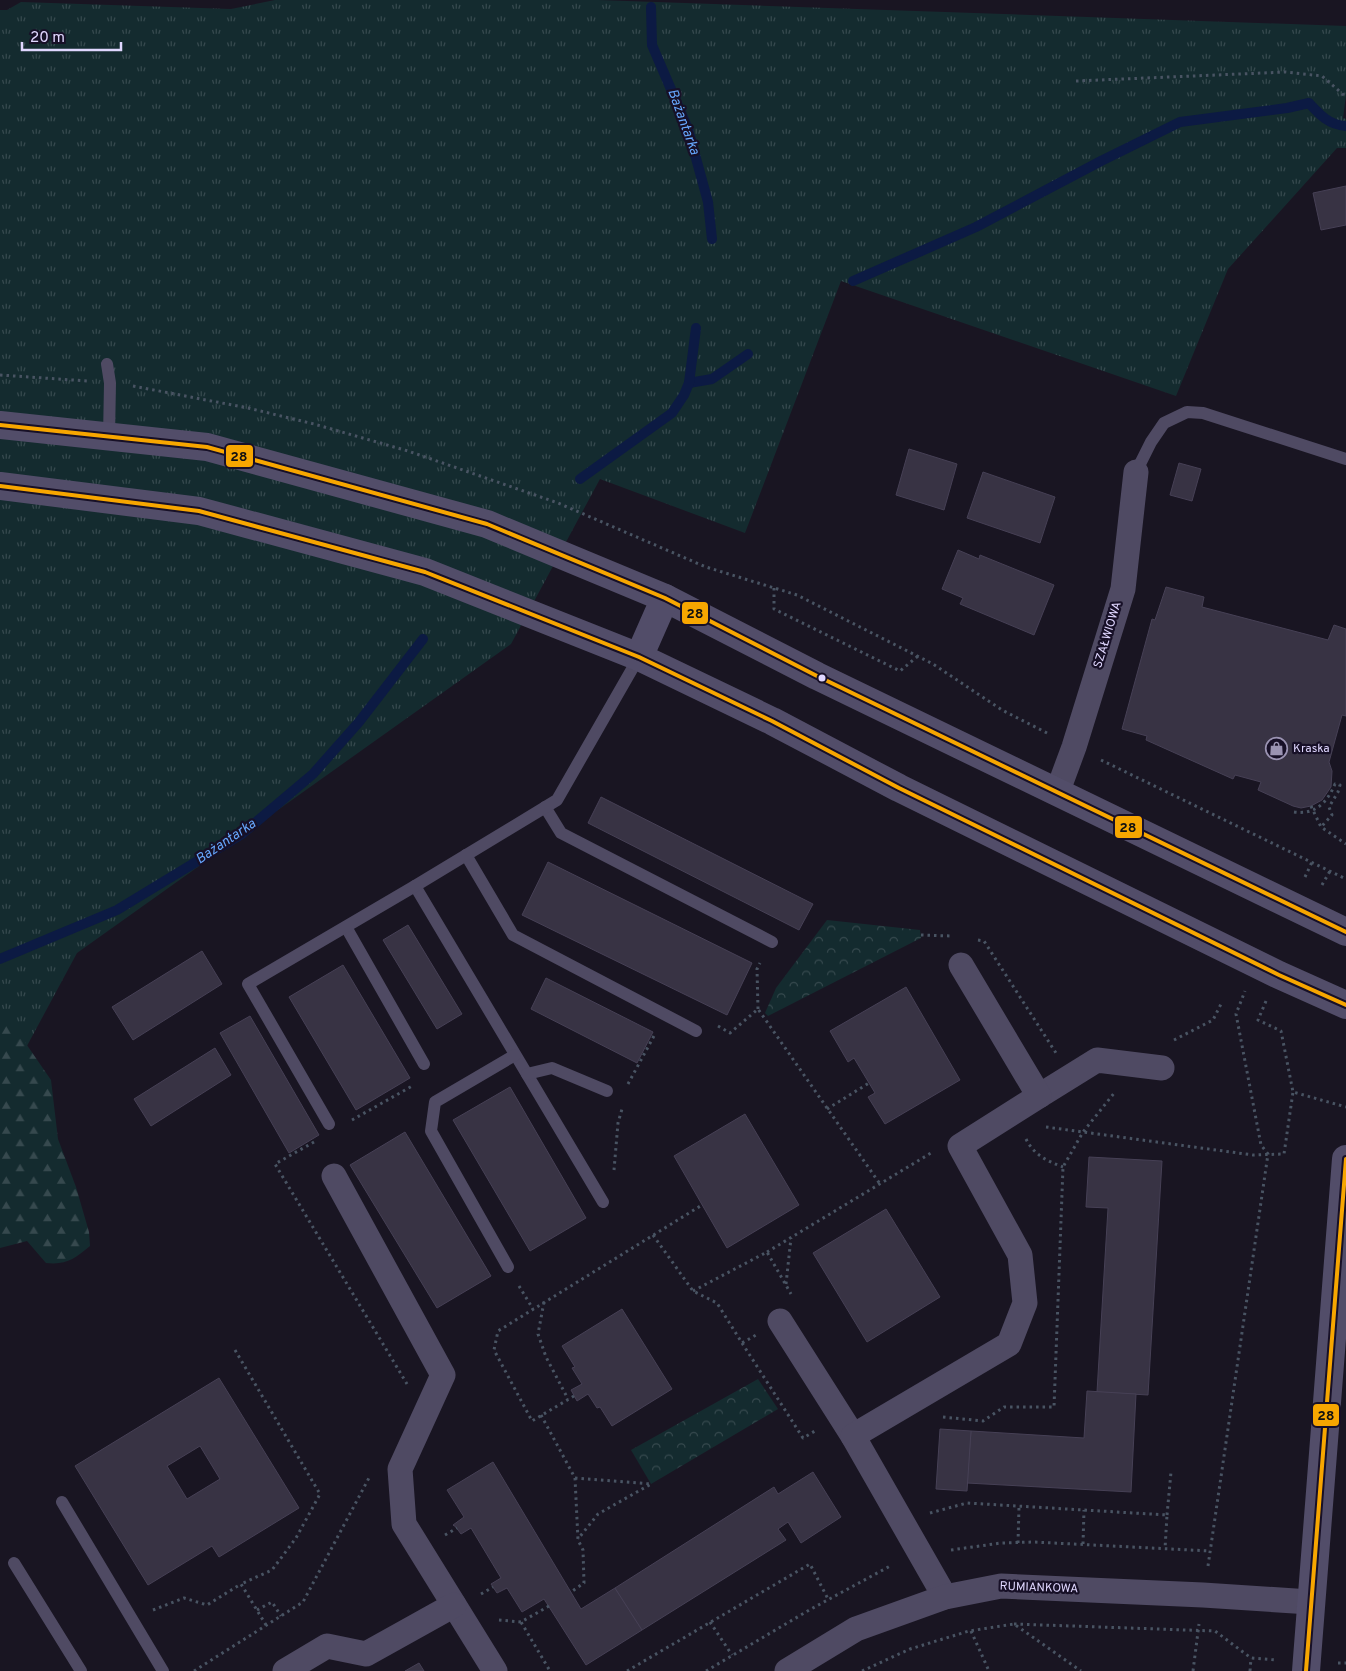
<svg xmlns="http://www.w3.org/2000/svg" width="1346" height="1671" font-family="Overpass,sans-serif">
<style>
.grass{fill:url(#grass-tufts)}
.forest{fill:url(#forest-firs)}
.park{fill:url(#park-crowns)}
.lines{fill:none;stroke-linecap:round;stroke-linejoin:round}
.stream{stroke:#0c1a43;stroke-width:10}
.building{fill:#383344;stroke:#464055;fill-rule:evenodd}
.path{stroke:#495463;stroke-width:3;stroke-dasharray:2.5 4;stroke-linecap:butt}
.lane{stroke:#4f4a63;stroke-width:12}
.street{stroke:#4f4a63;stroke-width:25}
.secondary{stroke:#524d69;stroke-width:28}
.bus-1-casing{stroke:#171027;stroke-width:8}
.bus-1{stroke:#f7a600;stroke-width:4}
.bus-dot{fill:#e0d7ff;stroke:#171027;stroke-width:2}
.labels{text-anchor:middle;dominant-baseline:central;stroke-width:4.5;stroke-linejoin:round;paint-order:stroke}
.street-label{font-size:12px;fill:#e0d7ff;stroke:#171027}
.poi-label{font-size:12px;fill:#e0d7ff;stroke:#171027;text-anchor:start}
.water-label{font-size:14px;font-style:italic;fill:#66a7fd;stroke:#171027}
.line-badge{stroke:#171027;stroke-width:2}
.pale-badge-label{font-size:14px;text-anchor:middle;font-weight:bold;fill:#111}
</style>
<defs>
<pattern id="grass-tufts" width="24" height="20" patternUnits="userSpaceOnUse" patternTransform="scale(1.25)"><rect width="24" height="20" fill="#142b2f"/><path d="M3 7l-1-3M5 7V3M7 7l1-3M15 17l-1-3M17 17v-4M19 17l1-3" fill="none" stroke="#36494e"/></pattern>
<pattern id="forest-firs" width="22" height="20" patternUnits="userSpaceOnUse" patternTransform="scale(1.25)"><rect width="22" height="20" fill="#142b2f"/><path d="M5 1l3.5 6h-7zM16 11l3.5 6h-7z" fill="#36494e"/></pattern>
<pattern id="park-crowns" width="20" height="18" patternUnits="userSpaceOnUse" patternTransform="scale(1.25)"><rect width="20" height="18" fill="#142b2f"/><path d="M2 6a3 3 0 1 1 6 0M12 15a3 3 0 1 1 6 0" fill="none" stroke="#36494e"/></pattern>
</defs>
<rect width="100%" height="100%" fill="#191522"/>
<polygon class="grass" points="275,0 598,0 1346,26 1346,95 1343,118 1346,119 1346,148 1337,148 1228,269 1176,396 841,281 745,533 600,479 511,644 77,953 0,1096 0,10 7,10 21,2 231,9"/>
<path class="forest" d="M0,1006l51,74 7,59 18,48 13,45 1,14c-16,13 -23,19 -44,17l-19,-22 -27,7z"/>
<g class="park">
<polygon points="827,920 920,930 921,938 768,1016 765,1013 776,988"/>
<polygon points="758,1379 778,1409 651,1484 631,1450"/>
</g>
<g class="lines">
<g class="stream">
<polyline points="651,7 652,45 688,129 708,202 712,239"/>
<path d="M853,281l123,-54 125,-66 79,-39 107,-14 22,-5c11,12 20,22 37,23"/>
<polyline points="689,383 712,379 748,354"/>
<polyline points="580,479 672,413 684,395 689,383 696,328"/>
<polyline points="0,959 117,910 242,834 313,774 359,722 423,639"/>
</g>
</g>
<g class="building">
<polygon points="1346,186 1346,225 1321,230 1313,193"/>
<polygon points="909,449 957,464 944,510 896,495"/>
<polygon points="1179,463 1201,469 1192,501 1170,495"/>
<polygon points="983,472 1055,497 1040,543 967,518"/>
<polygon points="958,550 979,559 980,555 1054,585 1034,635 960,604 963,598 942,589"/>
<polygon points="1166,587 1204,597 1202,607 1328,640 1334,625 1346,629 1346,716 1342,715 1329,762 1332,771 1331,787 1322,800 1311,806 1301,808 1293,806 1258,790 1261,782 1235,775 1233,779 1146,740 1147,736 1122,729 1152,619 1155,620"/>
<polygon points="601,797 813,904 799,930 588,823"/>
<polygon points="548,862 752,963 727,1015 522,915"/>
<polygon points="408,925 462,1014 437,1029 383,940"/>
<polygon points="202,951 222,984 133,1040 112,1007"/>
<polygon points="343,965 410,1078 356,1110 289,997"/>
<polygon points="546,978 653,1032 637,1063 531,1009"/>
<polygon points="906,987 960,1080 885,1124 868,1097 875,1093 854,1058 848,1062 830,1031"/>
<polygon points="250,1016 319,1135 289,1153 220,1033"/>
<polygon points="215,1048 231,1075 151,1126 134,1099"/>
<polygon points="510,1087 586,1218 530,1251 453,1120"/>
<polygon points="745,1114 799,1205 727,1248 674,1156"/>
<polygon points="405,1132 491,1276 437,1308 350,1165"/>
<polygon points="1089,1157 1162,1161 1148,1395 1097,1392 1108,1208 1086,1207"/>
<polygon points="886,1209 940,1297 867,1342 813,1253"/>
<polygon points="622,1309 672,1389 612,1426 600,1407 597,1408 588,1394 577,1401 571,1390 582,1384 572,1368 575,1367 562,1346"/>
<path d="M219,1378l80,130 -80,49 -7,-11 -64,39 -73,-119zM200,1446l20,33 -33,20 -20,-33z"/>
<polygon points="1087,1391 1136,1394 1131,1492 967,1483 971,1431 1084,1438"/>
<polygon points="940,1429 971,1431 967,1491 936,1489"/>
<polygon points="493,1462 581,1609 615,1588 642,1630 586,1665 544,1599 522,1612 507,1588 497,1593 491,1584 501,1578 471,1528 461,1534 455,1526 454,1526 453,1525 464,1517 447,1490"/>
<polygon points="813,1472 841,1517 801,1543 788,1522 778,1529 786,1540 642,1630 615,1588 774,1487 778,1494"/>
<polygon points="419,1663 424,1671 405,1671"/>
</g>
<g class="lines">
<g class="path">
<polyline points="1076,81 1286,72 1322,76 1346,97"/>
<polyline points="0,375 87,381"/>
<polyline points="133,386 248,408 314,424 408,451 558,503 706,567 797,595 933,664 1002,710 1049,734"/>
<polyline points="774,588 774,609 900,671 918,656"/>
<polyline points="1101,760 1346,879"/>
<polyline points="1311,806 1321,827 1346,844"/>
<path d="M1294,812c21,3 33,-9 41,-28l5,1 -2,7 -9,15 3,8 -11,12"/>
<polyline points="1305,877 1312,862"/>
<polyline points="1322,885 1330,871"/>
<polyline points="921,935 952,936"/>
<polyline points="978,940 984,941 1056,1053"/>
<polyline points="1266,1001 1258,1020 1281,1031 1293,1092 1346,1107"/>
<polyline points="758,1009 757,969 760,963"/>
<polyline points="718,1026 730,1033 758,1009 880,1184"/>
<polyline points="1174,1040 1213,1020 1222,1002"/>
<polyline points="628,1084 655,1034"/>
<polyline points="827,1109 869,1083"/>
<polyline points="352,1120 414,1085"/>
<polyline points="1046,1127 1253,1155 1284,1154 1293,1092"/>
<path d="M1026,1139c8,16 21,22 37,28"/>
<polyline points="314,1142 275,1164 407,1384"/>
<polyline points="614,1170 618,1123 622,1109"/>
<polyline points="653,1235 693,1291 717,1303 742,1343 756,1335"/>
<polyline points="767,1252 931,1153"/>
<polyline points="786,1284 791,1238"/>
<polyline points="519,1286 533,1309"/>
<polyline points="693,1291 767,1252 791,1294"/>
<polyline points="544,1302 538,1334 546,1357 568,1399"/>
<polyline points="742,1343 803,1438 815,1431"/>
<polyline points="235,1350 320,1494 296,1538 272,1570 241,1584"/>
<polyline points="574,1396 532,1421 494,1350 498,1331 702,1205"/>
<polyline points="541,1415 575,1478 578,1540 583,1550 584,1583 571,1592"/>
<polyline points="943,1417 983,1421 1004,1407 1054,1407 1063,1167 1083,1132 1115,1092"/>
<polyline points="575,1478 651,1484 598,1514 578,1539"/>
<polyline points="930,1513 967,1503 1167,1515 1165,1549"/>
<polyline points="1167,1515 1171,1472"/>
<polyline points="445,1535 457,1528"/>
<polyline points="1018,1543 1019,1507"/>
<polyline points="1083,1544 1084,1510"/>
<polyline points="951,1550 1001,1543 1034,1542 1210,1551"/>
<polyline points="1208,1566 1268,1154 1261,1145 1236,1014 1245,991"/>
<polyline points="481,1594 493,1587"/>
<polyline points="549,1606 521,1622 550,1671"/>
<polyline points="153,1610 184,1598 207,1605 241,1584 266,1625"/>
<polyline points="257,1610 272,1602 281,1616"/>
<polyline points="499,1620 521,1622"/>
<polyline points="710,1622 732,1655"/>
<polyline points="1014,1624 1215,1631 1251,1658 1276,1660"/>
<polyline points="971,1631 989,1671"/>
<polyline points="1338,1663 1346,1663"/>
<polyline points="194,1671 303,1602 370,1476"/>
<polyline points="627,1671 810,1564 828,1599"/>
<polyline points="706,1671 811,1609 892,1565"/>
<polyline points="862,1671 910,1649 969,1631 1014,1624 1081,1671"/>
<polyline points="1193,1671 1199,1624"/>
<polyline points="1250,1671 1251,1658"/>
</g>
<g class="lane">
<polyline points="107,364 110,383 109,437"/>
<polyline points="1136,472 1151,442 1164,423 1187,412 1203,413 1346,459"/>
<polyline points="545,807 561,833 772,942"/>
<polyline points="466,855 513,935 696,1031"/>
<polyline points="415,886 603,1202"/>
<polyline points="346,927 424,1064"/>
<polyline points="527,1074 552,1068 607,1091"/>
<polyline points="329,1124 248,984 415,886 557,800 639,657"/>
<polyline points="508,1267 431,1131 435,1102 515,1055"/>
<polyline points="62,1502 163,1671"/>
<polyline points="14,1563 81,1671"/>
</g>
<g class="street">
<polyline points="1057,793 1074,747 1123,589 1136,472"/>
<polyline points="1039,1096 1097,1060 1162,1068"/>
<polyline points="334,1176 443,1375 400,1469 404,1524 495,1671"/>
<polyline points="780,1321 853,1436"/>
<polyline points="945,1597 853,1436 1009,1344 1025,1303 1020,1255 960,1146 1039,1096 961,965"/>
<polyline points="285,1671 327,1646 366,1654 454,1605"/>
<polyline points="787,1671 856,1629 945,1597 1001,1586 1203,1595 1310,1602"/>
</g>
<g class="secondary">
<polyline points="0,425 207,447 487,524 665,598 817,676 1346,932"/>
<polyline points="0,486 199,511 425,572 639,657 772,721 899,788 1279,975 1346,1005"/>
<polyline points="639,657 665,598"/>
<polyline points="1306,1671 1346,1159"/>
</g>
<defs>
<g id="bus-1">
<polyline points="0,425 207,447 487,524 665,598 817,676 1346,932"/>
<polyline points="0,486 199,511 425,572 639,657 772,721 899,788 1279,975 1346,1005"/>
<polyline points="1306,1671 1346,1159"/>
</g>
</defs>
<use href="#bus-1" class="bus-1-casing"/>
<use href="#bus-1" class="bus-1"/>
</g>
<defs>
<symbol id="shop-ring" viewBox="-11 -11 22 22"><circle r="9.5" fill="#171027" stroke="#9a93b2" stroke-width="1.5"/><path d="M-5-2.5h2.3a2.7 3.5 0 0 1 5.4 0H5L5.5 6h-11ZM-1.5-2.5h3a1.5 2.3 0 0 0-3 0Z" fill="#9a93b2"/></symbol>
</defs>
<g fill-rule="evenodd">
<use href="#shop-ring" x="1264" y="736" width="25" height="25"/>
</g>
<circle class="bus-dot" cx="822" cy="678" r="4.5"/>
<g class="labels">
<g class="street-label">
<text transform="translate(1108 635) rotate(-73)">SZAŁWIOWA</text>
<text transform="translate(1039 1588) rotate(2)">RUMIANKOWA</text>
</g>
<g class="poi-label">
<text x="1293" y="749">Kraska</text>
</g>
<g class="water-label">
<text transform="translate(683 122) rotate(70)">Bażantarka</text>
<text transform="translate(226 842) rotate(-34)">Bażantarka</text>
</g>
</g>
<g class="line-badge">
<rect x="225" y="444" width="29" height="24" rx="5" fill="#f7a600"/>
<rect x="681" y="601" width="28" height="24" rx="5" fill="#f7a600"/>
<rect x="1114" y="815" width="29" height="24" rx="5" fill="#f7a600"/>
<rect x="1312" y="1403" width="28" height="24" rx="5" fill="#f7a600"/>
</g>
<g class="pale-badge-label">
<text x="239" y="461">28</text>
<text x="695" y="618">28</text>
<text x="1128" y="832">28</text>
<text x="1326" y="1420">28</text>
</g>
<path d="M22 42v8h99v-8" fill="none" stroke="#e0d7ff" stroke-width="2.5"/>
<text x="30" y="42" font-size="15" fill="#e0d7ff" stroke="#171027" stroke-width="4" paint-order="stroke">20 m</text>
</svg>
